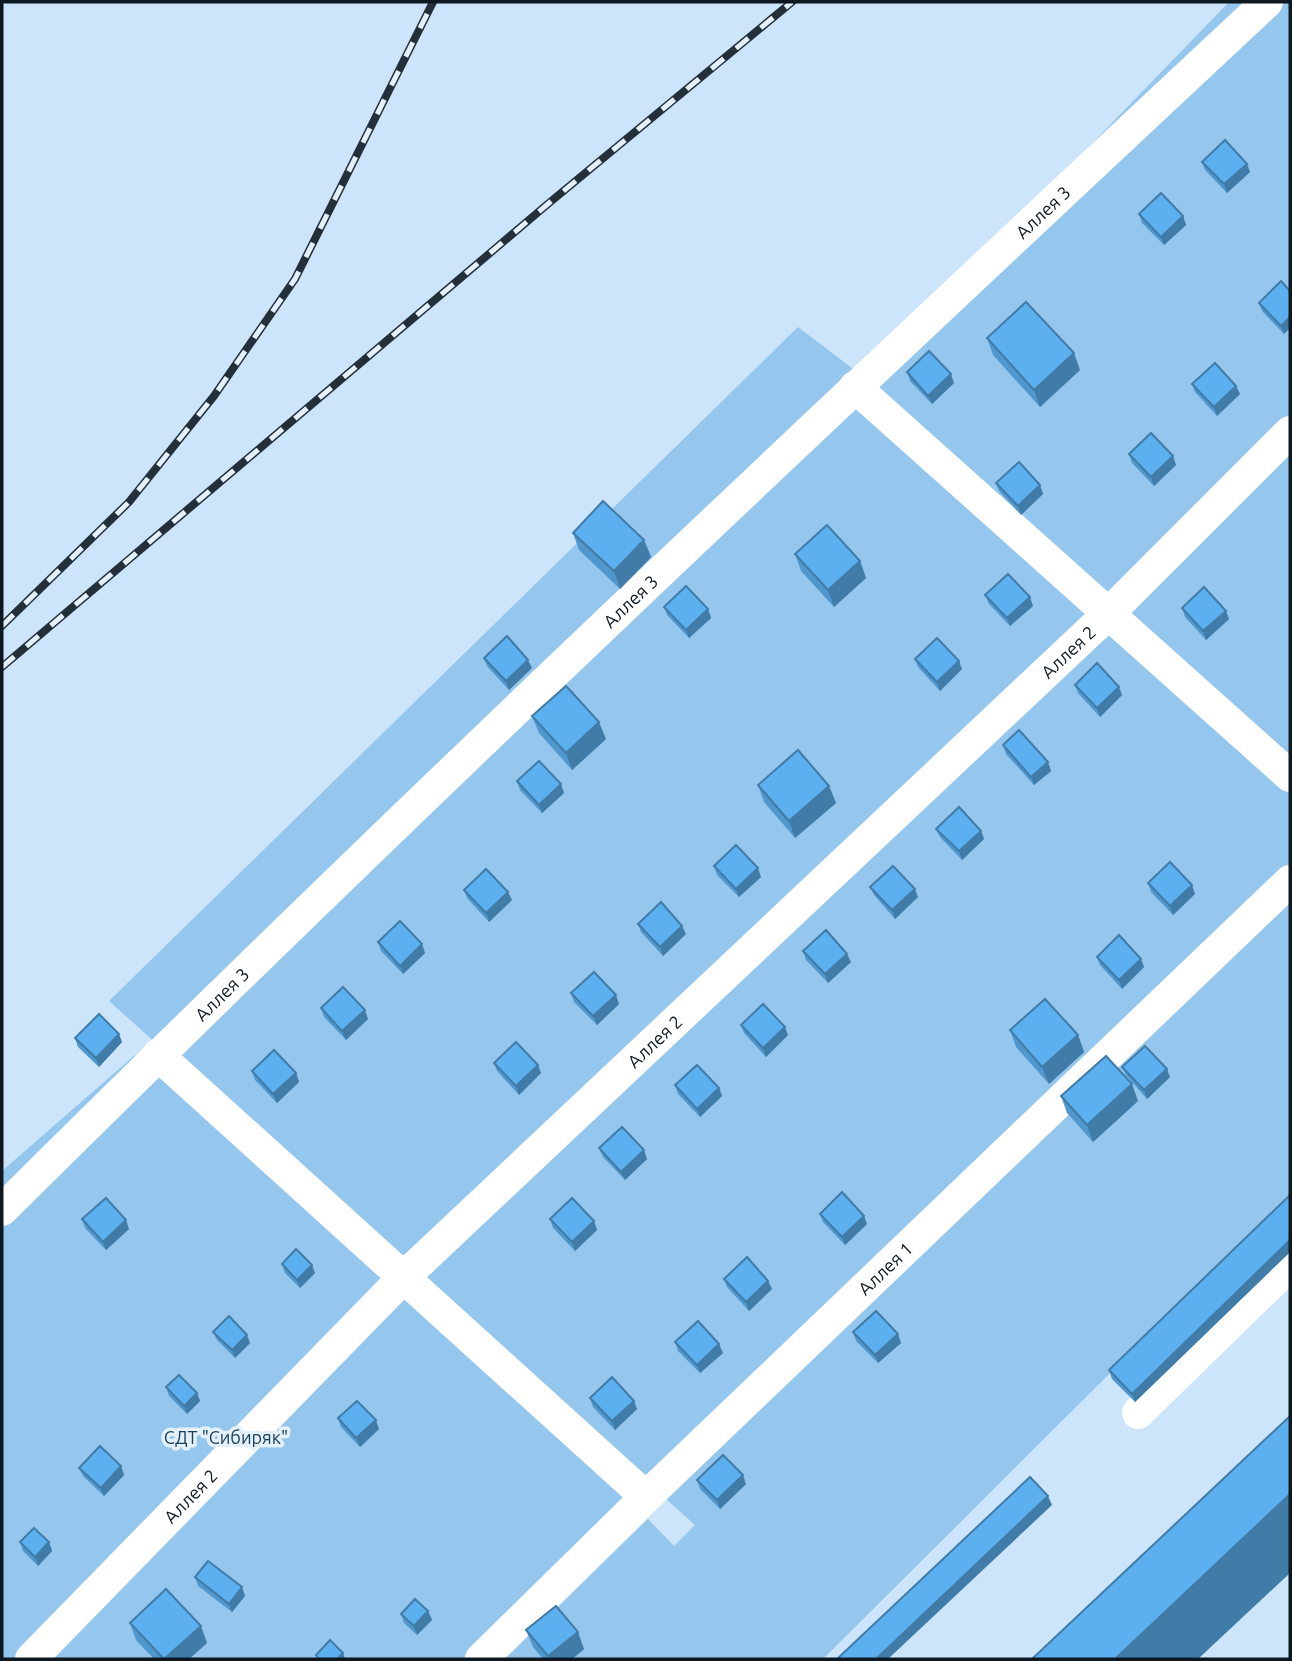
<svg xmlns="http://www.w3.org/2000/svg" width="1292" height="1661" font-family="Ubuntu,sans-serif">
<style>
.green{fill:#95c6ee}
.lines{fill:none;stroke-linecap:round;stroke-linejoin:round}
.minor{stroke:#fff;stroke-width:32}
.rail-casing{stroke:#23303a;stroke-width:8}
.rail{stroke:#e4f1fb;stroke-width:5;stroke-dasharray:16;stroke-linecap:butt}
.wall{fill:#5097ce}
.shaded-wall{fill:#417ba7}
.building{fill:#5db0ef;stroke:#417ba7;stroke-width:2}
.labels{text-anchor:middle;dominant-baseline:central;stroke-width:7;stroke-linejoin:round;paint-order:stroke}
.street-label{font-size:18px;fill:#0d1821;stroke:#e4f1fb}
.park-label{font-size:18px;fill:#1d405a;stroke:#e4f1fb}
</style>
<rect width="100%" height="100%" fill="#cce5fa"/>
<g class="green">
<polygon points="1229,2 1290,2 1290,1194 823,1659 505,1659 648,1519 674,1546 695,1525 109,1001 798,327 865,378"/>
<polygon points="135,1055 629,1497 463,1659 2,1659 2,1171"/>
</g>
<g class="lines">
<g class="minor">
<polyline points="855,387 1290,776"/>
<polyline points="158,1055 646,1497"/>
<path id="s1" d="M2,1210c414,-411 839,-810 1265,-1208"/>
<polyline points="1138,1413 1290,1265"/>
<path id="s2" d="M31,1659l374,-383 702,-661 183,-183"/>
<path id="s3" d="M481,1659l165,-162 644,-616"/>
</g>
<defs>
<g id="rail">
<polyline points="2,626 129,502 214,396 295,279 433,2"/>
<polyline points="2,667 549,203 792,2"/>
</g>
</defs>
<use href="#rail" class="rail-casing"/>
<use href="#rail" class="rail"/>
</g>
<g class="wall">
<polygon points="1202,162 1247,164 1250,172 1227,193 1205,170"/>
<polygon points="1139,214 1183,216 1186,225 1164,245 1142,223"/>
<polygon points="1290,291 1290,328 1284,334 1262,311 1259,303"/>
<polygon points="987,338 1080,370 1040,407 993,355"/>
<polygon points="907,372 954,383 932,404 910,381"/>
<polygon points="1192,384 1236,386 1240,394 1217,416 1195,392"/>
<polygon points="1129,454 1173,456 1176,465 1154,486 1132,463"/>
<polygon points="996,483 1040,485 1043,494 1021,515 999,491"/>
<polygon points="573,533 644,540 651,557 620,589 579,550"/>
<polygon points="795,554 860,561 866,578 834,607 801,571"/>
<polygon points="985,595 1033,606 1010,626 989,604"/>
<polygon points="664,607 708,609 711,618 689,638 667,615"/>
<polygon points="1182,608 1229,619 1206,640 1185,617"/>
<polygon points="484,658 532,668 509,690 487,666"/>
<polygon points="915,659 962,669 940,691 918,667"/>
<polygon points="1075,685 1122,695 1100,717 1078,693"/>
<polygon points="532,716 606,739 572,770 539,733"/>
<polygon points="1003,745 1048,762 1051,771 1034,785 1006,754"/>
<polygon points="517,781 564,793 542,813 520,790"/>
<polygon points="758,785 829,786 836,803 795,838 764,802"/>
<polygon points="936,829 981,831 984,839 962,860 940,837"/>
<polygon points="714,866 761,877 739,897 717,875"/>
<polygon points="1148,883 1195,894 1173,915 1151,892"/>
<polygon points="870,887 918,897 895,919 874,895"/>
<polygon points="464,890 512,900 489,922 467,898"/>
<polygon points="638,924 686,934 663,956 641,932"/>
<polygon points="378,942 425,953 403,974 381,951"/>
<polygon points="803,951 851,962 828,983 806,960"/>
<polygon points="1097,957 1144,967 1122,989 1100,965"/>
<polygon points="571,993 619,1004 597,1025 574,1002"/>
<polygon points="321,1008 368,1019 346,1040 324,1017"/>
<polygon points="741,1025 788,1035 766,1057 744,1033"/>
<polygon points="1010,1030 1078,1035 1084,1052 1049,1084 1016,1047"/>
<polygon points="75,1038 122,1042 99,1067 78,1047"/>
<polygon points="494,1063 541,1073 519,1095 497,1071"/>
<polygon points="1122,1067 1170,1077 1147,1099 1126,1075"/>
<polygon points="252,1071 296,1073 299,1082 277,1103 255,1080"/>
<polygon points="675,1085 719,1088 722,1096 700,1117 678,1094"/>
<polygon points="1061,1096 1138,1101 1093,1142 1067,1113"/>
<polygon points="599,1148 647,1159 625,1180 603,1157"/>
<polygon points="1290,1195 1290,1252 1135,1402 1112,1379 1109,1370"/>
<polygon points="820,1214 867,1224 845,1245 823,1222"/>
<polygon points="82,1219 129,1229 106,1250 85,1228"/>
<polygon points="550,1219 594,1221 597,1230 575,1251 553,1228"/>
<polygon points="282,1264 315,1273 300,1288 285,1273"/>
<polygon points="724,1279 772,1289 749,1311 727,1287"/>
<polygon points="213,1332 250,1343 235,1358 217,1340"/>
<polygon points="853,1332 901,1343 878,1363 856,1341"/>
<polygon points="675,1342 723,1353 700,1373 678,1351"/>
<polygon points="166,1387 197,1393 200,1401 187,1414 169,1396"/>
<polygon points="590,1398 637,1409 615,1430 593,1407"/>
<polygon points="338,1418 379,1429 360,1447 341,1427"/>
<polygon points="121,1466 124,1475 104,1496 83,1476 79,1468"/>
<polygon points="697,1480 746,1484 720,1509 700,1489"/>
<polygon points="20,1542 49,1542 52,1551 38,1566 23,1551"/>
<polygon points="195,1577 245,1596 232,1612 198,1586"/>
<polygon points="428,1611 432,1620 417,1635 404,1623 401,1614"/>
<polygon points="130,1623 207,1643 189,1659 154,1659 136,1640"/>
<polygon points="526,1630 584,1649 572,1659 543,1659 533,1647"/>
</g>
<g class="shaded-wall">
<polygon points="1247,164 1250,172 1227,193 1224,184"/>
<polygon points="1183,216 1186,225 1164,245 1161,237"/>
<polygon points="1290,317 1290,328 1284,334 1281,326"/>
<polygon points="1074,353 1080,370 1040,407 1034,390"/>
<polygon points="951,374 954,383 932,404 928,396"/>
<polygon points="1236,386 1240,394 1217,416 1214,407"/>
<polygon points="1173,456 1176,465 1154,486 1151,477"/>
<polygon points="1040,485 1043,494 1021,515 1018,506"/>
<polygon points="644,540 651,557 620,589 614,571"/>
<polygon points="860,561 866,578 834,607 828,590"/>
<polygon points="1030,597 1033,606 1010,626 1007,618"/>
<polygon points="708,609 711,618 689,638 686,630"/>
<polygon points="1226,611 1229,619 1206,640 1203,631"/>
<polygon points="528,660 532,668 509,690 506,681"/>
<polygon points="959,661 962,669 940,691 937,682"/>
<polygon points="1119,687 1122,695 1100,717 1097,708"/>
<polygon points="599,722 606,739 572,770 566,753"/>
<polygon points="1048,762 1051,771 1034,785 1031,777"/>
<polygon points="561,784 564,793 542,813 539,805"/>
<polygon points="829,786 836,803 795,838 789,821"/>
<polygon points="981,831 984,839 962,860 959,851"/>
<polygon points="758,868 761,877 739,897 736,889"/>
<polygon points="1192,885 1195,894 1173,915 1170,906"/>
<polygon points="915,889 918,897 895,919 892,910"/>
<polygon points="508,892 512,900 489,922 486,913"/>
<polygon points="682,926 686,934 663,956 660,947"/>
<polygon points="422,944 425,953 403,974 400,966"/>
<polygon points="847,954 851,962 828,983 825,974"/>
<polygon points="1141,959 1144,967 1122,989 1119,980"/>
<polygon points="616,995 619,1004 597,1025 593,1016"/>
<polygon points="365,1010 368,1019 346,1040 342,1031"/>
<polygon points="785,1027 788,1035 766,1057 763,1048"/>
<polygon points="119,1034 122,1042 99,1067 96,1058"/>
<polygon points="1078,1035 1084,1052 1049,1084 1042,1067"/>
<polygon points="538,1065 541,1073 519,1095 516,1086"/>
<polygon points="1167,1069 1170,1077 1147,1099 1144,1090"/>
<polygon points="296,1073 299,1082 277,1103 273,1094"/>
<polygon points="1132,1084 1138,1101 1093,1142 1087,1125"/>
<polygon points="719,1088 722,1096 700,1117 697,1109"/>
<polygon points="644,1150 647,1159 625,1180 621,1172"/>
<polygon points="864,1216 867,1224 845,1245 842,1237"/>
<polygon points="126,1220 129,1229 106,1250 103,1242"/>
<polygon points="594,1221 597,1230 575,1251 572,1242"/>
<polygon points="1290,1240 1290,1252 1135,1402 1132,1394"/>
<polygon points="312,1265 315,1273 300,1288 297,1280"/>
<polygon points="768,1281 772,1289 749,1311 746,1302"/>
<polygon points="898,1334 901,1343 878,1363 875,1355"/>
<polygon points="247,1335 250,1343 235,1358 232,1350"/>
<polygon points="719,1344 723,1353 700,1373 697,1365"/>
<polygon points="197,1393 200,1401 187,1414 184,1406"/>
<polygon points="634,1401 637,1409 615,1430 612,1421"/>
<polygon points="376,1420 379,1429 360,1447 356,1438"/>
<polygon points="121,1466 124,1475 104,1496 101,1488"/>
<polygon points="743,1475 746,1484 720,1509 717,1500"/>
<polygon points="1290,1494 1290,1573 1198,1659 1115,1659"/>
<polygon points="1048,1496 1052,1505 888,1659 876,1659"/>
<polygon points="49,1542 52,1551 38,1566 35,1557"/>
<polygon points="242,1587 245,1596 232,1612 229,1604"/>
<polygon points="428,1611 432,1620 417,1635 414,1626"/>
<polygon points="201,1626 207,1643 189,1659 164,1659"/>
<polygon points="578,1632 584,1649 572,1659 549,1659 548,1656"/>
<polygon points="343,1653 345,1659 337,1659"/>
</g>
<g class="building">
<polygon points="1225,140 1247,164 1224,184 1202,162"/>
<polygon points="1161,193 1183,216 1161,237 1139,214"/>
<polygon points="1281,281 1290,291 1290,317 1281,326 1259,303"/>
<polygon points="1026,302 1074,353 1034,390 987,338"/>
<polygon points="929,351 951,374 928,396 907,372"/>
<polygon points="1215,363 1236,386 1214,407 1192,384"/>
<polygon points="1151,433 1173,456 1151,477 1129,454"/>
<polygon points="1019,462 1040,485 1018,506 996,483"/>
<polygon points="603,501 644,540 614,571 573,533"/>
<polygon points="827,525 860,561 828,590 795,554"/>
<polygon points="1008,574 1030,597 1007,618 985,595"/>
<polygon points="686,586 708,609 686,630 664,607"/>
<polygon points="1204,587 1226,611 1203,631 1182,608"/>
<polygon points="507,636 528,660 506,681 484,658"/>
<polygon points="937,638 959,661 937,682 915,659"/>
<polygon points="1097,663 1119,687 1097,708 1075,685"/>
<polygon points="566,686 599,722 566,753 532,716"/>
<polygon points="1019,730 1048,762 1031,777 1003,745"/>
<polygon points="798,750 829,786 789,821 758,785"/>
<polygon points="539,761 561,784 539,805 517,781"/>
<polygon points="959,807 981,831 959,851 936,829"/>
<polygon points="736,845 758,868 736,889 714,866"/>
<polygon points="1170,862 1192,885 1170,906 1148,883"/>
<polygon points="893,866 915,889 892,910 870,887"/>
<polygon points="486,869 508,892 486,913 464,890"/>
<polygon points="661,902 682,926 660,947 638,924"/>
<polygon points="400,921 422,944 400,966 378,942"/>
<polygon points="826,930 847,954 825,974 803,951"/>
<polygon points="1119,935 1141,959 1119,980 1097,957"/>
<polygon points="594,972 616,995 593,1016 571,993"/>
<polygon points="343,987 365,1010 342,1031 321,1008"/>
<polygon points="1045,999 1078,1035 1042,1067 1010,1030"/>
<polygon points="763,1004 785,1027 763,1048 741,1025"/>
<polygon points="99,1014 119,1034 96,1058 75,1038"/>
<polygon points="516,1042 538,1065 516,1086 494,1063"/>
<polygon points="1145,1046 1167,1069 1144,1090 1122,1067"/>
<polygon points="274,1050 296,1073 273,1094 252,1071"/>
<polygon points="1106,1056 1132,1084 1087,1125 1061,1096"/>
<polygon points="697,1065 719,1088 697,1109 675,1085"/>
<polygon points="622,1127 644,1150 621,1172 599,1148"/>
<polygon points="842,1192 864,1216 842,1237 820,1214"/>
<polygon points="1290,1195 1290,1240 1132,1394 1109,1370"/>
<polygon points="106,1198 126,1220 103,1242 82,1219"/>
<polygon points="572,1198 594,1221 572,1242 550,1219"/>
<polygon points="296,1249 312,1265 297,1280 282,1264"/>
<polygon points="747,1257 768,1281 746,1302 724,1279"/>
<polygon points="876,1311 898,1334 875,1355 853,1332"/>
<polygon points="229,1316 247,1335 232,1350 213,1332"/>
<polygon points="698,1321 719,1344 697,1365 675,1342"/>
<polygon points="179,1375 197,1393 184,1406 166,1387"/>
<polygon points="612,1377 634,1401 612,1421 590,1398"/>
<polygon points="357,1401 376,1420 356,1438 338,1418"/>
<polygon points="1290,1416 1290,1494 1115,1659 1032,1659"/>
<polygon points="100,1446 121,1466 101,1488 79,1468"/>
<polygon points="723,1455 743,1475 717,1500 697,1480"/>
<polygon points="1030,1477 1048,1496 876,1659 837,1659"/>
<polygon points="34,1528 49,1542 35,1557 20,1542"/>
<polygon points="208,1561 242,1587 229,1604 195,1577"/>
<polygon points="166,1589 201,1626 164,1659 130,1623"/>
<polygon points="415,1599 428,1611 414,1626 401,1614"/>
<polygon points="556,1606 578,1632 548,1656 526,1630"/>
<polygon points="330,1640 343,1653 337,1659 319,1659 316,1655"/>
</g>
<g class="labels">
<g class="street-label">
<text stroke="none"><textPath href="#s1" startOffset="1442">Аллея 3</textPath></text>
<text stroke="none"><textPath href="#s1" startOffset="875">Аллея 3</textPath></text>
<text stroke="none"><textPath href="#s2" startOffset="1446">Аллея 2</textPath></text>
<text stroke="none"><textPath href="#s1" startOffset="308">Аллея 3</textPath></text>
<text stroke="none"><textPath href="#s2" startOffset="878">Аллея 2</textPath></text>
<text stroke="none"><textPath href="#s3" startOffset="562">Аллея 1</textPath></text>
<text stroke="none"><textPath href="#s2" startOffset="228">Аллея 2</textPath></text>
</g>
<g class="park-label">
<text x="226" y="1437">СДТ "Сибиряк"</text>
</g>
</g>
<rect width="1292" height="1661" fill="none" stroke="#0d1821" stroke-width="7"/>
</svg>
